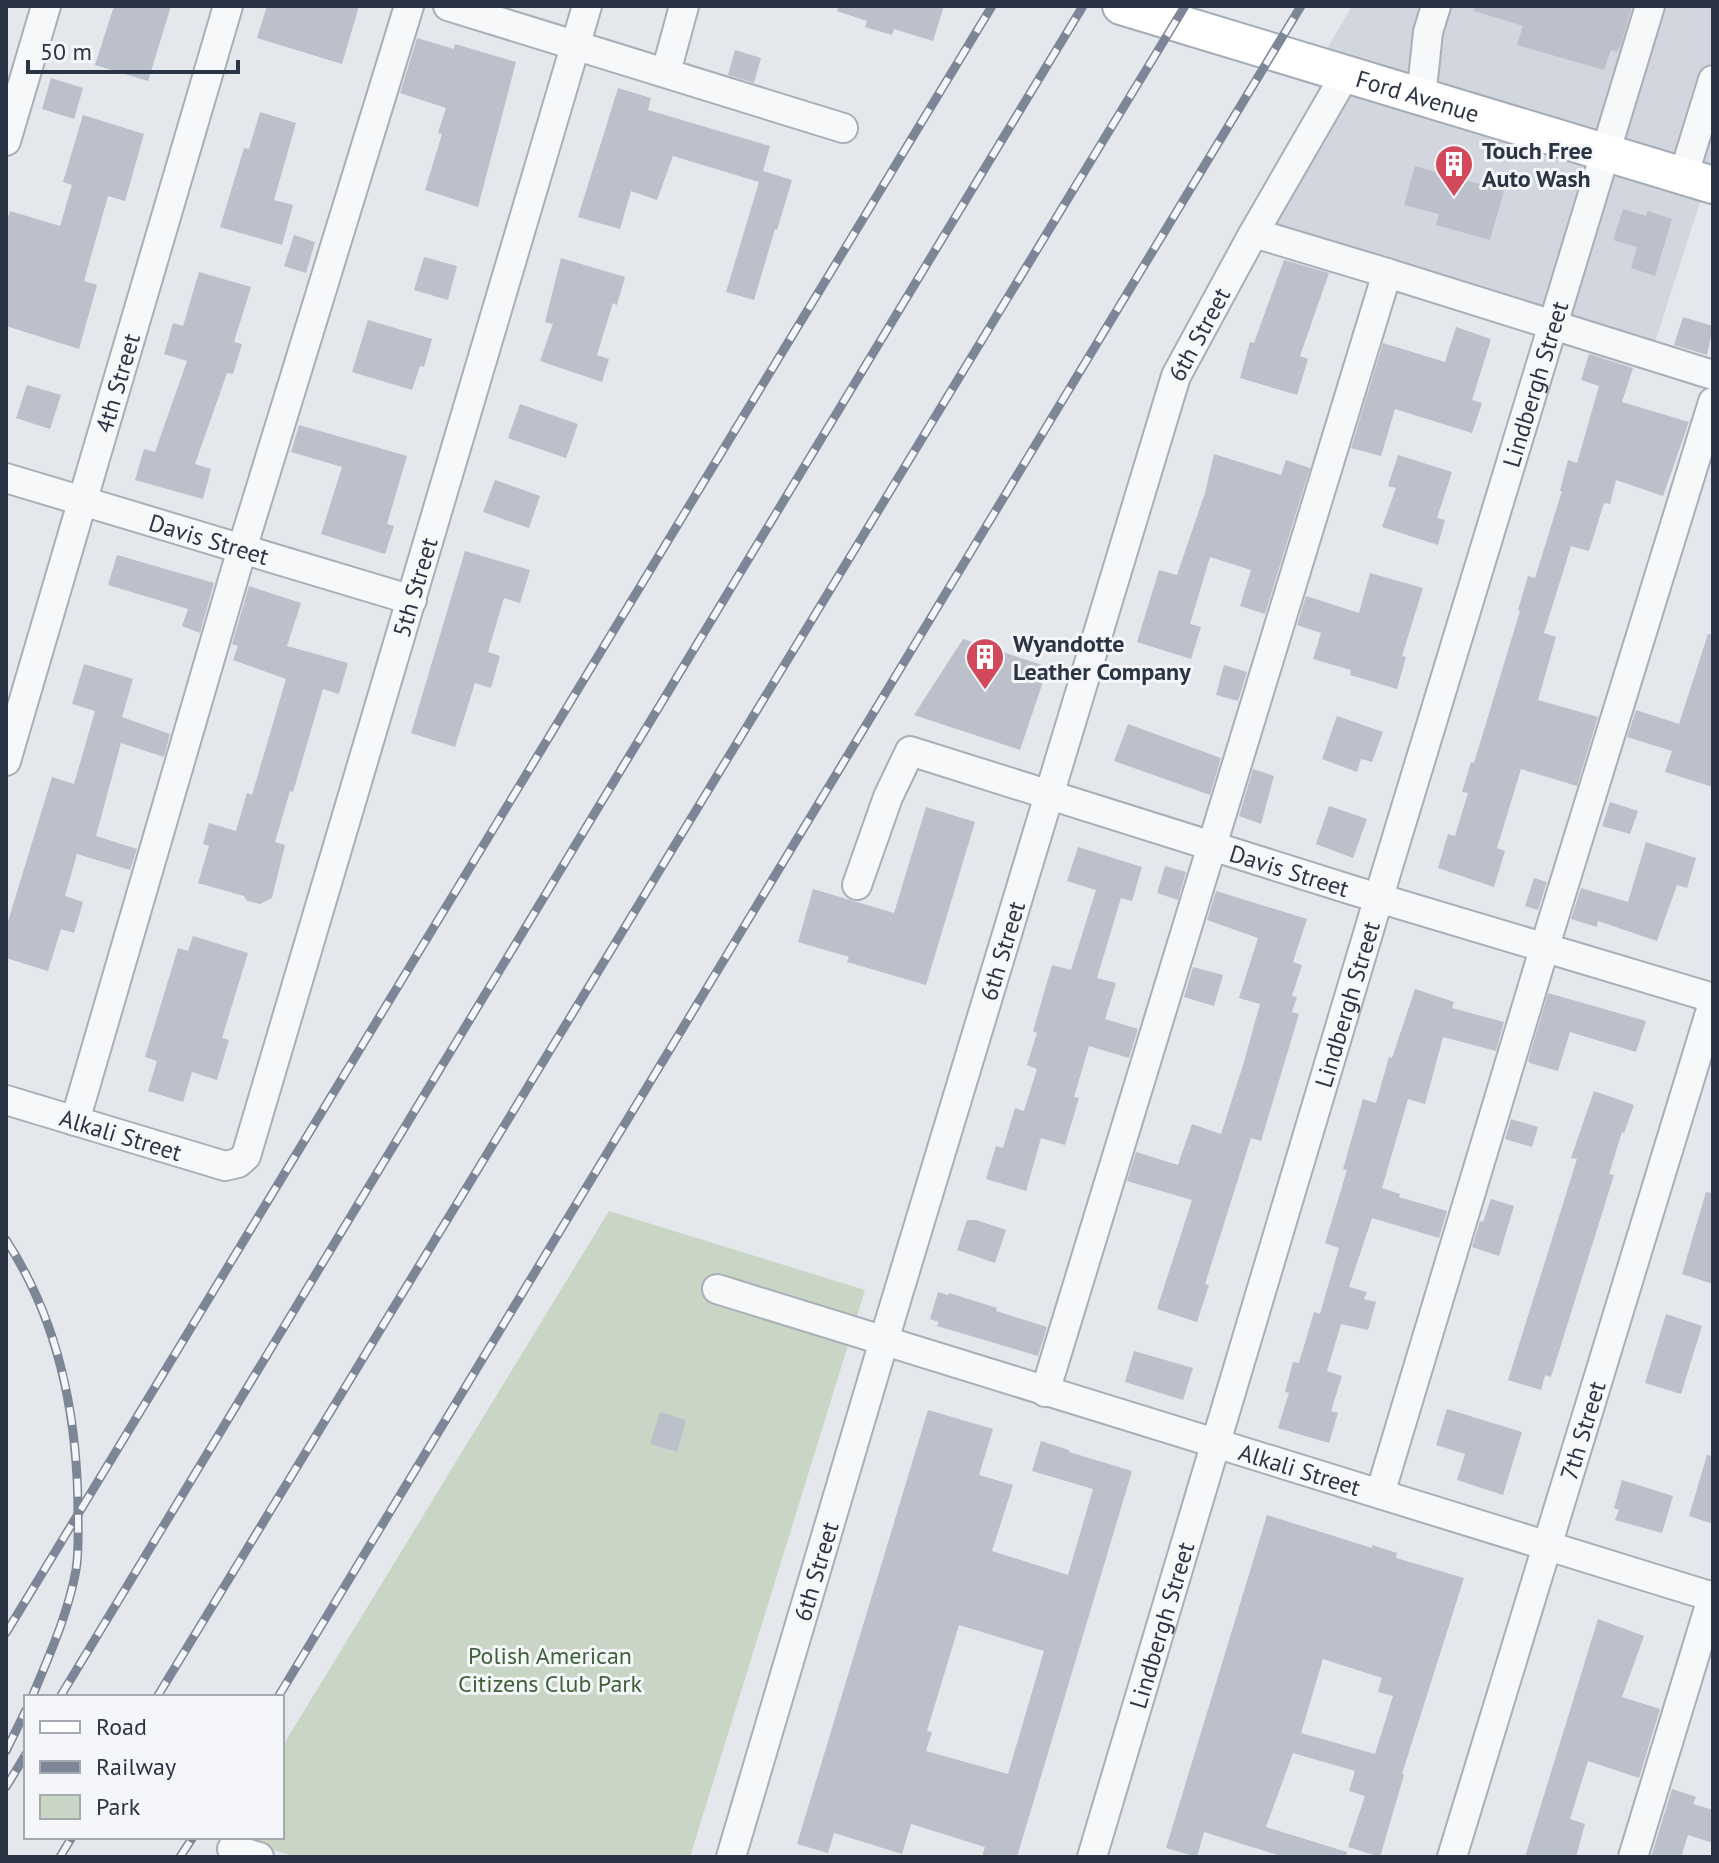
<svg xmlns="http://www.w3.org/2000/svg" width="1719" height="1863" font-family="'PT Sans',sans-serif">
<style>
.built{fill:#d2d6de}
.green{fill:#c9d6c5}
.building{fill:#bbc0ca;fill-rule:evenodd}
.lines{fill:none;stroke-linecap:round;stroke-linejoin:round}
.minor-casing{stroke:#a9aeb7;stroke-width:32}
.major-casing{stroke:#a3abb8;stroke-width:40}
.minor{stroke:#f7f8fa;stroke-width:28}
.major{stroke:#fff;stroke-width:36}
.rail-casing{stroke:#7d8696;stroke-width:9}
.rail{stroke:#f4f6f9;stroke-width:6;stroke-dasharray:18;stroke-linecap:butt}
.labels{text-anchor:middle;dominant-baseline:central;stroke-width:6;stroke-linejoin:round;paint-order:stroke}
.street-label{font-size:24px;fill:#2b3445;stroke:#f4f6f9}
.poi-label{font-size:24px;font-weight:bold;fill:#2b3445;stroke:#f4f6f9;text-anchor:start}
.park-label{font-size:24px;fill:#3f6138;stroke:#f4f6f9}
</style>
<rect width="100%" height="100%" fill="#e4e7ec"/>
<polygon class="built" points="1352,6 1713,6 1713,185 1706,183 1651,355 1252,236 1345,76 1317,66"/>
<polygon class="green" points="609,1211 865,1290 690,1857 297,1857 228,1837 282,1837 282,1747"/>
<g class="building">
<polygon points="114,6 171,6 148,81 95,65"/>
<polygon points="267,6 359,6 342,64 257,38"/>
<polygon points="838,6 944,6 933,41 894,29 892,35 865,27 867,21 837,11"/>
<polygon points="1475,6 1632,6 1621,44 1617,52 1611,50 1604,70 1517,45 1523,26 1474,11"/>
<polygon points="417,38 454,49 455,44 516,62 478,207 425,190 442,134 438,133 446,108 400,93"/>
<polygon points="735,50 761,58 754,83 728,75"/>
<polygon points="51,78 83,88 74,119 42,109"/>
<polygon points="618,88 651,98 648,110 770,146 763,171 792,180 777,230 775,229 754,300 726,292 759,182 673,156 657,200 631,191 620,229 578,217"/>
<polygon points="260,112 296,123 274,200 293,205 282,245 220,227 244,148 249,149"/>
<polygon points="83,115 144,134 125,201 108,196 84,281 97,285 79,349 6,326 6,223 10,211 60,226 72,185 63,182"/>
<polygon points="1415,166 1504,191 1490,240 1436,225 1439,214 1404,205"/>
<polygon points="1623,209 1646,216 1648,211 1672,219 1655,276 1631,268 1637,247 1613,240"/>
<polygon points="294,235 315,242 306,273 284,266"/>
<polygon points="424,257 457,266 448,300 414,290"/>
<polygon points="561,258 625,277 617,305 613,303 597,355 609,359 602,382 540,361 553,324 545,322"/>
<polygon points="1284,260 1329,273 1300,356 1308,359 1297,395 1240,378 1250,342 1254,343"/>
<polygon points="199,272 251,287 234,342 242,344 233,374 227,373 195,464 211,469 203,499 135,480 144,449 155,452 187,361 164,354 173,323 183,326"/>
<polygon points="1683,317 1713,326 1707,355 1674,345"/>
<polygon points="368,320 432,339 424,367 420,366 412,390 352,372"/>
<polygon points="1456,327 1491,339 1472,400 1482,403 1472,433 1395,409 1381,456 1351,448 1383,343 1445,362"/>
<polygon points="1589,354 1633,368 1622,402 1689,422 1663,496 1616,480 1610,504 1604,503 1589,551 1571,546 1544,633 1556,637 1538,700 1598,717 1577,786 1521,769 1497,848 1505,851 1494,887 1438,868 1448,834 1455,836 1468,793 1462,792 1471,762 1474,763 1520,611 1518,610 1528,576 1535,578 1562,491 1560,491 1568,460 1577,463 1599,386 1581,380"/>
<polygon points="27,385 61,395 50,429 16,418"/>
<polygon points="520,404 578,424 566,458 508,438"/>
<polygon points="299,425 407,456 387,524 394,526 385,554 321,534 342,467 291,452"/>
<polygon points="1214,454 1281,475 1286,460 1310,468 1265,614 1240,606 1251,570 1210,557 1190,624 1201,627 1191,659 1137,642 1159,570 1177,575 1205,493"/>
<polygon points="1398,455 1452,472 1437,518 1445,520 1438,545 1382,527 1396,488 1388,486"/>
<polygon points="495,480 540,496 529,528 483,512"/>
<polygon points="465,551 530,570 520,603 504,598 488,652 500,656 491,688 475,683 455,747 411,733"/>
<polygon points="117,555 214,583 200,633 182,626 188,609 108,585"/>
<polygon points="1370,573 1423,588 1402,656 1406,657 1397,689 1350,675 1351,670 1313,659 1321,633 1297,625 1306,596 1359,613"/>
<polygon points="249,586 301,603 287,646 348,663 339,694 323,689 293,792 290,791 275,842 285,845 272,898 260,904 247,901 244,896 198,883 209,846 203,844 209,823 236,831 247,793 252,795 286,679 233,660 238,646 232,644"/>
<polygon points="1708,634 1713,635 1713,787 1665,772 1672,751 1627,737 1636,710 1679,724"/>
<polygon points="963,639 1048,667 1020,750 914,715"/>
<polygon points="84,664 133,679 122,717 170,734 164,757 121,743 96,836 137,849 130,870 77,854 65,896 83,902 74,933 61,929 48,971 6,958 6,928 52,777 74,784 95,711 72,704"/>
<polygon points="1224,665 1247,672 1238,701 1216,695"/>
<polygon points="1337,716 1383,732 1372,762 1361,759 1357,772 1322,759"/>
<polygon points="1128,724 1221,758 1210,795 1114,761"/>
<polygon points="1253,769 1274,776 1261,824 1239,816"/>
<polygon points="1610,802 1638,811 1630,834 1602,826"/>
<polygon points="1329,806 1367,819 1353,858 1316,844"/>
<polygon points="926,807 975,822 926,985 847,962 849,957 798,942 813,889 894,913"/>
<polygon points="1646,842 1696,858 1687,888 1677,885 1657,941 1598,921 1597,927 1571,919 1581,888 1628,902"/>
<polygon points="1078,847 1142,867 1132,901 1121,898 1097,978 1116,983 1105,1019 1138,1029 1129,1058 1089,1046 1074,1097 1079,1098 1065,1145 1041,1138 1026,1191 986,1179 996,1146 1003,1148 1015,1108 1024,1111 1037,1069 1027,1065 1037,1033 1033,1031 1052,965 1071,970 1096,890 1067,881"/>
<polygon points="1165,866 1186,872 1178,900 1157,893"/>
<polygon points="1534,878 1547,882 1538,910 1525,906"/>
<polygon points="1216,891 1307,919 1293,962 1302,965 1292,996 1297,997 1292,1012 1299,1014 1261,1141 1251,1138 1205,1284 1209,1285 1197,1322 1157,1309 1192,1200 1127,1181 1136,1152 1178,1165 1192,1124 1221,1134 1244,1062 1260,1004 1239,998 1258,938 1207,920"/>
<polygon points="193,936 248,953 222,1038 229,1040 217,1080 192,1072 183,1102 148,1091 157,1061 145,1057 178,948 188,951"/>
<polygon points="1193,967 1223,975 1214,1006 1184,997"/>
<polygon points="1415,989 1454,1002 1452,1008 1504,1022 1496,1051 1443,1037 1425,1104 1408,1099 1382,1188 1400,1194 1399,1197 1447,1211 1439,1238 1372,1218 1349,1287 1367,1292 1364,1299 1376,1302 1368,1330 1341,1324 1327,1371 1342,1376 1331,1411 1338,1413 1329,1443 1278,1428 1289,1393 1285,1392 1293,1362 1299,1363 1314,1312 1320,1314 1339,1248 1325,1243 1347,1170 1343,1169 1363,1099 1376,1103 1389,1057 1392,1058"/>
<polygon points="1548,993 1646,1021 1636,1052 1570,1032 1558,1071 1530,1063 1528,1061"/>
<polygon points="1594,1091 1634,1105 1624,1133 1622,1132 1609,1174 1614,1175 1551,1377 1545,1375 1541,1390 1508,1380 1577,1159 1571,1158"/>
<polygon points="1511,1119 1538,1127 1532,1147 1505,1139"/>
<polygon points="1706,1192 1713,1193 1713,1284 1682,1274"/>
<polygon points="1491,1199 1514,1206 1499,1256 1472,1247 1480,1221 1483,1222"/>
<polygon points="967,1220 976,1220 1006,1230 995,1263 957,1250"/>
<polygon points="938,1292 948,1295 949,1293 997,1308 996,1311 1047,1327 1038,1356 937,1326 939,1322 930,1319"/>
<polygon points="1666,1314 1702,1326 1681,1394 1645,1383"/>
<polygon points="1134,1351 1193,1368 1183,1400 1125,1382"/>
<polygon points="1447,1409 1522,1432 1503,1495 1457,1480 1465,1454 1436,1445"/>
<path d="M928,1410l65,19 -14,46 34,10 -21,66 76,24 25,-86 -61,-18 9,-30 28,9v2l63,19 -115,386h-35l3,-10 -74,-23 -9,30 -68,-21 -6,20 -31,-9zM959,1625l85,26 -36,123 -82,-23 6,-19 -5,-1z"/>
<polygon points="660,1412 686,1420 677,1452 650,1444"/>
<polygon points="1707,1455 1713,1456 1713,1524 1689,1516"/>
<polygon points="1622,1480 1673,1496 1662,1533 1615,1520 1619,1510 1614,1508"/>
<path d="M1267,1515l105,33v-3l25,8 -1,5 68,20 -62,196 2,1 -24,82 -32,-10 17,-51 -16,-5 6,-20 -62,-18 -27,74 81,25 -1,5h-62l-80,-25 -7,25 -31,-9zM1323,1659l59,19 -4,14 15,4 -18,58 -74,-21z"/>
<polygon points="1598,1619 1644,1636 1622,1697 1660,1709 1639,1778 1588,1761 1570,1819 1585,1824 1576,1857 1525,1857"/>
<polygon points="1672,1789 1696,1797 1693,1804 1713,1810 1713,1843 1688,1835 1681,1857 1651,1857"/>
</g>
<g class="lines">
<defs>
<g id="minor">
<polyline points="448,6 843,128"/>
<polyline points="666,72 684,6"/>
<polyline points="1421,98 1428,32 1436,6"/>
<polyline points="6,141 46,6"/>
<polyline points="1683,177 1713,80"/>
<polyline points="1387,273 1713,375"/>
<path id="s1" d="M6,478l406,122"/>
<path id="s2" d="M6,761l222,-755"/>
<path id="s3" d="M857,885l31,-88 22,-46 445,140 358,107"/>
<path id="s4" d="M6,1100l219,66 13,-3 8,-7 341,-1150"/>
<polyline points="75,1121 242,549 409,6"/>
<path id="s5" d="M717,1289l996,308"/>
<polyline points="1045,1392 1387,273 1254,233"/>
<polyline points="1380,1494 1545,946 1713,402"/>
<polyline points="232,1849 259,1857"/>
<path id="s6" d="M731,1857l160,-540 285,-941 76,-140 93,-161"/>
<path id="s7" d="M1092,1857l295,-987 263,-864"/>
<path id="s8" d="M1452,1857l261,-854"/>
<polyline points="1633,1857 1713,1595"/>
</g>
<g id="major">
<path id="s9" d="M1121,6l592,179"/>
</g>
</defs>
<use href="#minor" class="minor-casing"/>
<use href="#major" class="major-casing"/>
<use href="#minor" class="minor"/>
<use href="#major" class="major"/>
<defs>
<g id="rail">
<path d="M6,1240c54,83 72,178 72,275 0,18 1,36 -2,55 -8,44 -27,86 -44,127"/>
<polyline points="6,1633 992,6"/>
<polyline points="60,1697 1083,6"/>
<polyline points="157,1697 1185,6"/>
<polyline points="278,1697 1301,6"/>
<polyline points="6,1751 26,1710"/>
<polyline points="6,1787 26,1754"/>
<polyline points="60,1857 72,1837"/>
<polyline points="180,1857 193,1837"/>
</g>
</defs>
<use href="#rail" class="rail-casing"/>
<use href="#rail" class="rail"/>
</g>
<defs>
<symbol id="building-pin" viewBox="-11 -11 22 30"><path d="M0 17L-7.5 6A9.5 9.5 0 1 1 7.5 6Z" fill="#d1495b" stroke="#f4f6f9"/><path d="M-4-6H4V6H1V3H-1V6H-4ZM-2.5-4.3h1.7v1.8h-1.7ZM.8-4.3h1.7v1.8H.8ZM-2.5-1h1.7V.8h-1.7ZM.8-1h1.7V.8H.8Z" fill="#fff"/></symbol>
</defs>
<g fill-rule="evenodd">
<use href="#building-pin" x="1432" y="142" width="44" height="60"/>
<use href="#building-pin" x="963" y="635" width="44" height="60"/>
</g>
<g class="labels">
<g class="street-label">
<text stroke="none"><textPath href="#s9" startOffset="310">Ford Avenue</textPath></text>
<text stroke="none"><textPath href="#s6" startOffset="1594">6th Street</textPath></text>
<text stroke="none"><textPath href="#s2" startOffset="394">4th Street</textPath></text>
<text stroke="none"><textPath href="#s7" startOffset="1538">Lindbergh Street</textPath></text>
<text stroke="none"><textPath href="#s1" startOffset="212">Davis Street</textPath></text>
<text stroke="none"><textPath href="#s4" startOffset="846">5th Street</textPath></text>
<text stroke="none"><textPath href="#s3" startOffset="542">Davis Street</textPath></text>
<text stroke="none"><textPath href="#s6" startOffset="946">6th Street</textPath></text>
<text stroke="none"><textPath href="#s7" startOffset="890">Lindbergh Street</textPath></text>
<text stroke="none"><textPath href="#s4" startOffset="120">Alkali Street</textPath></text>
<text stroke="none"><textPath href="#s8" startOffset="446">7th Street</textPath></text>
<text stroke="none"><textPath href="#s5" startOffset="610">Alkali Street</textPath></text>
<text stroke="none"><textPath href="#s6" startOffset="298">6th Street</textPath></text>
<text stroke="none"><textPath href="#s7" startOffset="242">Lindbergh Street</textPath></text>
</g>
<g class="poi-label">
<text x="1482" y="150">Touch Free<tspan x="1482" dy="28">Auto Wash</tspan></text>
<text x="1013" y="643">Wyandotte<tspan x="1013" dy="28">Leather Company</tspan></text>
</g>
<g class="park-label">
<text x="550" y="1655">Polish American<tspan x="550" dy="28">Citizens Club Park</tspan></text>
</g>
</g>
<rect width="1719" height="1863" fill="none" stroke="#2b3445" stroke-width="16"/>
<rect x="24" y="1695" width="260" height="144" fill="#f4f6f9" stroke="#a4a8b1" stroke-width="2"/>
<rect x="40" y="1721" width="40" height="12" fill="#ffffff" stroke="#a4a8b1" stroke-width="2"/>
<text x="96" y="1735" font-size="24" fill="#2b3445">Road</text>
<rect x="40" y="1761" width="40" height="12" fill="#7d8696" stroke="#a4a8b1" stroke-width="2"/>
<text x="96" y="1775" font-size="24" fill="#2b3445">Railway</text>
<rect x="40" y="1795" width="40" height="24" fill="#c9d6c5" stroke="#a4a8b1" stroke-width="2"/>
<text x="96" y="1815" font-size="24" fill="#2b3445">Park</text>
<path d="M28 60v12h210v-12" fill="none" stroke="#2b3445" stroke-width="4"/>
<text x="40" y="60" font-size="24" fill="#2b3445" stroke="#f4f6f9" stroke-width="6" paint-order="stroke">50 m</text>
</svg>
